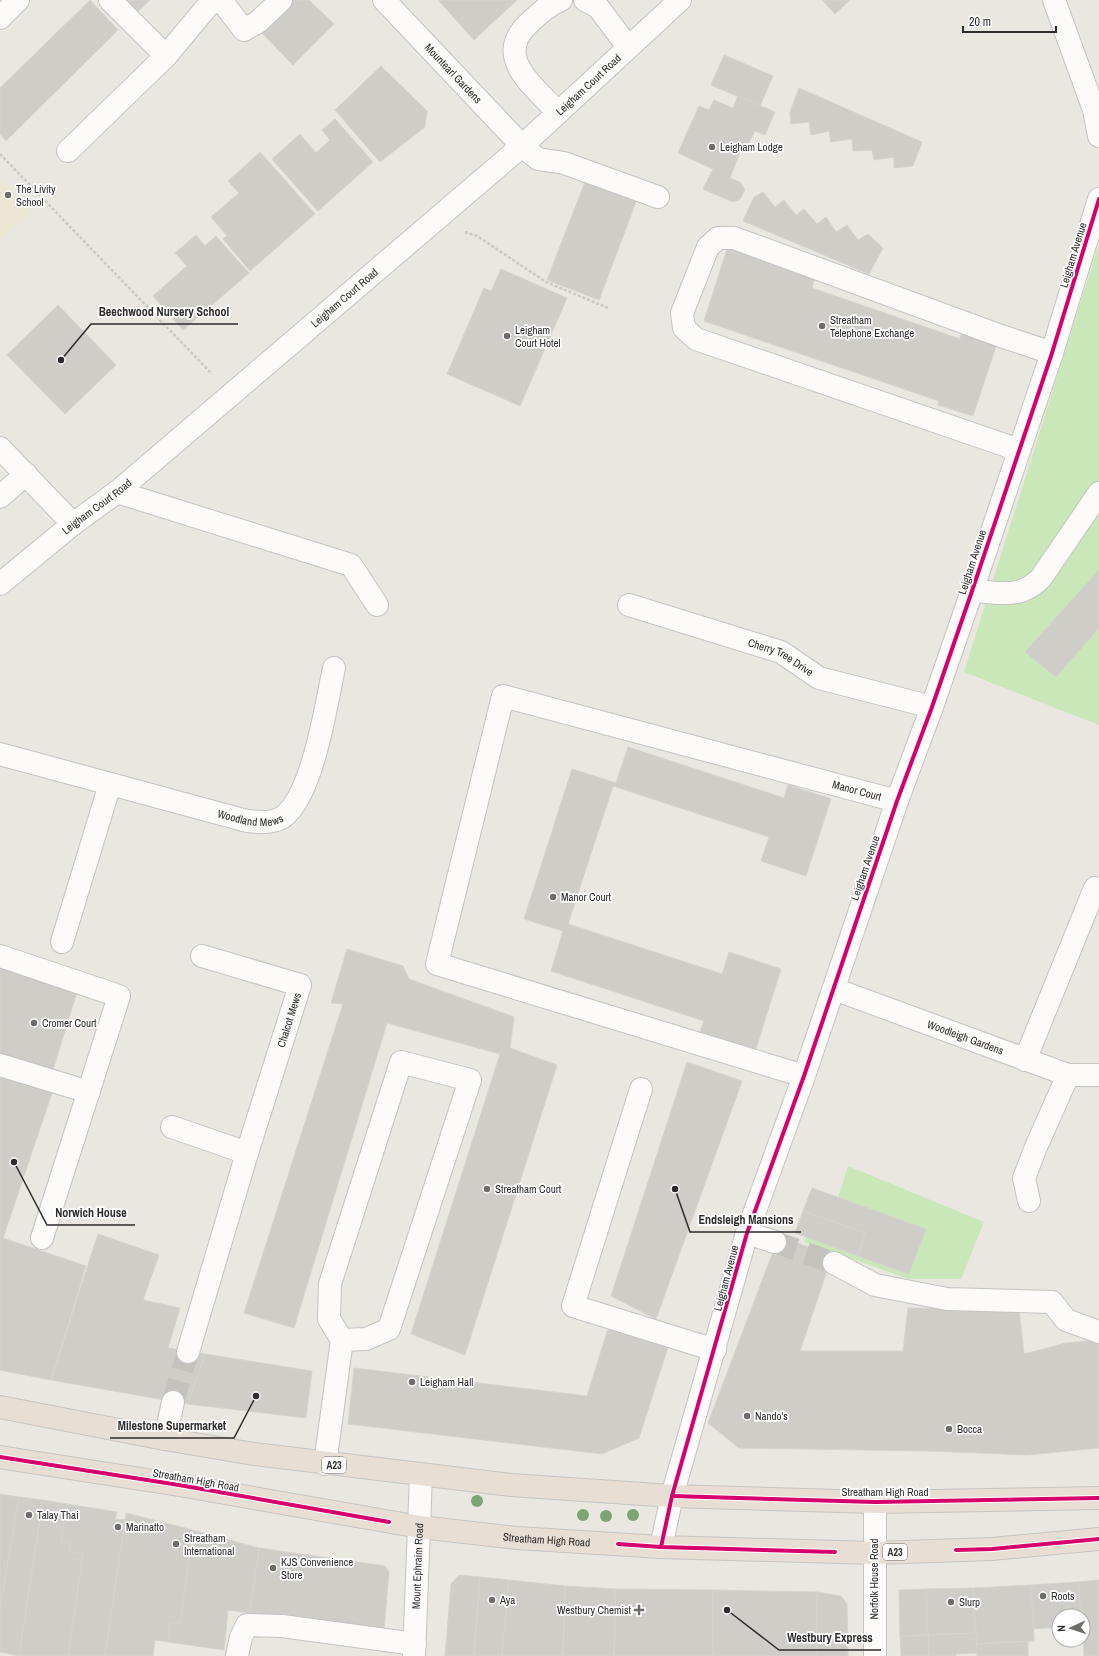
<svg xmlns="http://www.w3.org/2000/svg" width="1099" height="1656" font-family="'Archivo Narrow',sans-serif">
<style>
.education{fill:#ede6d5}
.green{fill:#c9e7b8}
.building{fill:#cfcdc8;stroke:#d5d3cd}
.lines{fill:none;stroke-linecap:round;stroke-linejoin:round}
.minor-tunnel{stroke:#c4c2bd;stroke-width:22;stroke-dasharray:22 11;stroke-linecap:butt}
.minor-casing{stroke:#c3c3c2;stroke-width:24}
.highway-casing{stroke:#c6c4c2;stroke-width:24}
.path{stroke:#c8c8c7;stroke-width:2.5;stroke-dasharray:3 2;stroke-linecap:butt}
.minor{stroke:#fcfbfa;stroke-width:22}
.highway{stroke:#e9ded4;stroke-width:22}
.cycleway-casing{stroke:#fff;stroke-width:6}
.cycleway{stroke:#d6006c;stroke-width:4}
.tree{fill:#7da472}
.poi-dot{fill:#6e6d6b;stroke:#fff;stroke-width:1.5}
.labels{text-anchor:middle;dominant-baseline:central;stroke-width:3.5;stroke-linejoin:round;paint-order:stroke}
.shield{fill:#fff;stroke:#6b6b6b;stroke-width:1}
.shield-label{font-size:10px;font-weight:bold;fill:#2c2c2c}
.street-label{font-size:11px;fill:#2c2c2c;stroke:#fff}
.poi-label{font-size:11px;fill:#2c2c2c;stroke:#fff;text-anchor:start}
.leader{fill:none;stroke:#2c2c2c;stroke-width:1.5}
.callout-dot{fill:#2c2c2c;stroke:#fff;stroke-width:1.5}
.callout-label{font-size:12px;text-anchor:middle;font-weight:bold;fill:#2c2c2c;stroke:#fff;stroke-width:3.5;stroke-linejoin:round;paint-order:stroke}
</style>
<rect width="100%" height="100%" fill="#eae7e1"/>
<polygon class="education" points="0,179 31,211 0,240"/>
<g class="green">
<polygon points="1099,244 1099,725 964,672"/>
<polygon points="848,1166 984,1222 961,1279 909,1279 804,1242 806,1237 909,1274 925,1229 838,1198"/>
</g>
<g class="building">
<polygon points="90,0 118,30 6,141 0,134 0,88"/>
<polygon points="124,0 150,0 136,13"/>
<polygon points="293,0 309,0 334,24 293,65 261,32"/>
<polygon points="441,0 517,0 474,40 439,1"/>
<polygon points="822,0 850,0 835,14"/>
<polygon points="724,55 773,76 760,106 711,85"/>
<polygon points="381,66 427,111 425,127 380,162 335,110"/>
<polygon points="799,88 922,142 913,166 894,168 894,157 874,160 872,150 853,151 852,139 831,142 829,131 811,135 809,122 791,124 790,112"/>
<polygon points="738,96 775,112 765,135 755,131 748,145 741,149 730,178 740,182 745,190 740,199 733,202 703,189 713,169 678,153 699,106 709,110 714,100 733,108"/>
<polygon points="335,119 373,162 318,211 272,159 300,134 316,153 330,140 322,130"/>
<polygon points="260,152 315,214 250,271 223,239 227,236 211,217 239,193 228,181"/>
<polygon points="585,182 636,202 599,300 547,280"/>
<polygon points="763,192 775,207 784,200 796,215 804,209 817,224 826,217 836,232 847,225 858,240 868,234 883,248 869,274 743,221 754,197"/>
<polygon points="196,235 205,246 216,236 249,273 183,330 153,296 187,266 175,253"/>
<polygon points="728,246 816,274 812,288 960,339 962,332 997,343 973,416 938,405 939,401 704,321"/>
<polygon points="501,269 567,298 520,406 447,374 484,288 491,291"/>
<polygon points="58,305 116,365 65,414 7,355"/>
<polygon points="1099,570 1099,628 1056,677 1025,652"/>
<polygon points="628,747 784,798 788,785 831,799 806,876 761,861 769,837 613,786 568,924 722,974 729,952 781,969 754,1055 698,1038 704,1021 551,971 563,931 524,919 572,769 616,783"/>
<polygon points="347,949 403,966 409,979 514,1017 510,1048 557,1065 465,1355 411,1334 500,1054 387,1023 294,1328 244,1313 343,1004 331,1003"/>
<polygon points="0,967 78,989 52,1073 0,1056"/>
<polygon points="687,1062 742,1081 656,1319 611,1296"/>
<polygon points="0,1070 54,1087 3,1238 86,1266 51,1380 0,1370"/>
<polygon points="812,1188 926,1229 909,1274 858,1256 865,1233 803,1211"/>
<polygon points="803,1211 865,1233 858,1256 795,1233"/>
<polygon points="98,1234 159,1255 143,1300 180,1308 168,1348 205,1354 188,1404 51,1380"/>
<polygon points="779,1236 832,1256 800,1351 903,1351 908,1308 1019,1310 1024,1354 1066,1343 1099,1340 1099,1448 1028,1455 927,1451 739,1448 708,1423"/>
<polygon points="608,1329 668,1347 639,1438 602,1454 348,1424 354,1368 587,1396"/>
<polygon points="205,1354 312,1371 306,1418 188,1404"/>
<polygon points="0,1494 19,1497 0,1609"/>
<polygon points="19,1497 43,1500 19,1656 0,1652 0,1609"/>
<polygon points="43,1500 67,1504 61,1541 71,1543 69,1552 83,1554 68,1656 19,1656"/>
<polygon points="67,1504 117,1512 115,1519 125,1520 105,1656 68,1656 83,1554 69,1552 71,1543 61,1541"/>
<polygon points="126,1513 193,1530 180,1624 170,1622 168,1642 155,1640 153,1656 105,1656"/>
<polygon points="193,1530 259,1548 250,1613 228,1610 224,1650 168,1642 170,1622 180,1624"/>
<polygon points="259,1548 385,1566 389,1572 384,1630 250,1613"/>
<polygon points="459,1575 480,1577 474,1656 445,1656 451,1584"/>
<polygon points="480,1577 509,1580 502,1656 474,1656"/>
<polygon points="509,1580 565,1586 563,1656 502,1656"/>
<polygon points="1099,1580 1099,1656 1084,1656 1083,1616 1081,1616 1078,1582"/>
<polygon points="1078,1582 1081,1616 1059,1616 1059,1627 1033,1629 1031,1585"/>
<polygon points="1031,1585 1034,1641 977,1644 973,1588"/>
<polygon points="565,1586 616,1589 614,1656 563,1656"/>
<polygon points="973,1588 976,1633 928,1635 926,1589"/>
<polygon points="616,1589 713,1590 713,1656 614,1656"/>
<polygon points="926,1589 928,1635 900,1636 899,1590"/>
<polygon points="713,1590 817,1592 817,1656 713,1656"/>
<polygon points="817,1592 841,1596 847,1604 848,1656 817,1656"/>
<polygon points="976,1633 977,1653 956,1654 956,1656 929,1656 928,1635"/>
<polygon points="928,1635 929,1656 901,1656 900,1636"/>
<polygon points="1028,1641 1028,1656 977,1656 977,1644"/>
</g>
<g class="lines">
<g class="minor-tunnel">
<polyline points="775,1242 834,1263"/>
<polyline points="173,1402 188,1352"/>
</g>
<defs>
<g id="minor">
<polyline points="110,0 166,56"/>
<path id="s1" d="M384,0l138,146 16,13 26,4 94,34"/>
<polyline points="585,0 598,7 628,47"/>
<polyline points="1054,0 1094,110 1099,136"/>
<polyline points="0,18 18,0"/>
<path d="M558,113c-23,-27 -66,-55 -29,-90 11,-10 19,-18 32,-23"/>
<polyline points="68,151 166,56 211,2 223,3 244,30 258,22 281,0"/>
<polyline points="0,448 73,524"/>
<polyline points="1019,450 696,339 684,328 682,313 708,247 718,238 734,238 1001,336 1052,353"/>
<polyline points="117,492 351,565 377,605"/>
<polyline points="0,497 26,474"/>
<path id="s2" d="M0,584l73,-60 44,-32 405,-346 158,-146"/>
<path d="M972,591c29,1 47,9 69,-13l58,-85"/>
<path id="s3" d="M629,605l152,47 38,26 113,29"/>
<path id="s4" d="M0,754l247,67c12,1 25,3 36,-4 30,-22 43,-112 51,-149"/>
<polyline points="62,942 110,784"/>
<polyline points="0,956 119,996 42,1238"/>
<path id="s5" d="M834,989l234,86h31"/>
<polyline points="1025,1060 1095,888"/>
<polyline points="0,1065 89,1092"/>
<path id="s6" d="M804,1076l-367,-112 66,-268 394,105"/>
<polyline points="641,1089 573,1306 715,1350"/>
<polyline points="172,1127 247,1153"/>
<polyline points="1029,1201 1024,1178 1036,1147 1068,1075"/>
<polyline points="747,1233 775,1242"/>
<polyline points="834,1263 875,1285 947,1299 1052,1302 1066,1320 1099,1332"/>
<path id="s7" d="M188,1352l59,-199 53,-168 -98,-29"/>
<polyline points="165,1439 173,1402"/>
<polyline points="325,1464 342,1340 329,1319 330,1284 401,1062 470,1080 389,1329 366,1339 342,1340"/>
<polyline points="661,1547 672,1496 747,1233 804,1076 897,801 932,707 972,591 1052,353 1099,199"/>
<polyline points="237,1656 241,1637 247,1625 282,1626 415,1644"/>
<path id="s8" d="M414,1656l7,-181"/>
<polyline points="875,1656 875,1502"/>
</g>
<g id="highway">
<polyline points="0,1407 165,1439 254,1454 511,1485 672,1496 875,1502 1099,1498"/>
<path id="s9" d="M0,1457l179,28 241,42 97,11 144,9 213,6 118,-4 107,-10"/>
</g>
</defs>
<use href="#minor" class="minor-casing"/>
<use href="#highway" class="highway-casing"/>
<g class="path">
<polyline points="0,154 212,374"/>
<polyline points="465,232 477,236 546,282 608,308"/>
</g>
<use href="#minor" class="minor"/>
<use href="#highway" class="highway"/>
<defs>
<g id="cycleway">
<polyline points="0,1457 179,1485 389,1522"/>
<polyline points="672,1496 875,1502 1099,1498"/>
<polyline points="618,1544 661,1547 835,1552"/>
<polyline points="661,1547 672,1496 747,1233 804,1076 897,801 932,707 972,591 1052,353 1099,199"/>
<polyline points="956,1550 992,1549 1099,1539"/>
</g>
</defs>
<use href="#cycleway" class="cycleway-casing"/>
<use href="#cycleway" class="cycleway"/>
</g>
<g class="tree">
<circle cx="477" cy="1501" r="6"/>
<circle cx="583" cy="1515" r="6"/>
<circle cx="633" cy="1515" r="6"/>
<circle cx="606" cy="1516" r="6"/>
</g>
<g class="poi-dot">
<circle cx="712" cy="147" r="4"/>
<circle cx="8" cy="195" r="4"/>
<circle cx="822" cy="326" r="4"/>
<circle cx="507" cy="336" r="4"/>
<circle cx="553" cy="897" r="4"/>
<circle cx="34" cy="1023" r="4"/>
<circle cx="487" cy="1189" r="4"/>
<circle cx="412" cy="1382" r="4"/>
<circle cx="747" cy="1416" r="4"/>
<circle cx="949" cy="1429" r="4"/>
<circle cx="29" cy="1515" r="4"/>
<circle cx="118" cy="1527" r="4"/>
<circle cx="176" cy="1544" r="4"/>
<circle cx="273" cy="1568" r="4"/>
<circle cx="1043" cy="1596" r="4"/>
<circle cx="492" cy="1600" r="4"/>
<circle cx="951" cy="1602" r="4"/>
<path d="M637 1604h4v4h4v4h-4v4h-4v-4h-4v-4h4z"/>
</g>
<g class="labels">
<g class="shield">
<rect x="322" y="1457" width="24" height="16" rx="3"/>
<rect x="883" y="1544" width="24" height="16" rx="3"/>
</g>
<g class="shield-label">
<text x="334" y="1465">A23</text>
<text x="895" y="1552">A23</text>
</g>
<g class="street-label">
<text stroke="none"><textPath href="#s1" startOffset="101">Mountearl Gardens</textPath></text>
<text stroke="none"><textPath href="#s2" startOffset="772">Leigham Court Road</textPath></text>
<text transform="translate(1073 255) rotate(-73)">Leigham Avenue</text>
<text stroke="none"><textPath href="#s2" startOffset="448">Leigham Court Road</textPath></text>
<text stroke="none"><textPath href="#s2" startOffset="124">Leigham Court Road</textPath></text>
<text transform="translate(972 562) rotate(-72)">Leigham Avenue</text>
<text stroke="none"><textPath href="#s3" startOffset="161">Cherry Tree Drive</textPath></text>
<text stroke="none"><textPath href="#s6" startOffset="1026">Manor Court</textPath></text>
<text stroke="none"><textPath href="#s4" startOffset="259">Woodland Mews</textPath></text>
<text transform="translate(865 868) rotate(-71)">Leigham Avenue</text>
<text stroke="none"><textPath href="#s7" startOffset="347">Chalcot Mews</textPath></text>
<text stroke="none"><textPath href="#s5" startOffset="140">Woodleigh Gardens</textPath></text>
<text transform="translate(726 1278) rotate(-75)">Leigham Avenue</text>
<text transform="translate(196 1480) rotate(10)">Streatham High Road</text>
<text x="885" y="1492">Streatham High Road</text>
<text stroke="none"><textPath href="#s9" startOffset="553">Streatham High Road</textPath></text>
<text stroke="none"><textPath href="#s8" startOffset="90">Mount Ephraim Road</textPath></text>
<text transform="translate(874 1579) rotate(-90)">Norfolk House Road</text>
</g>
<g class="poi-label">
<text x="720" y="147">Leigham Lodge</text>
<text x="16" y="189">The Livity<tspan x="16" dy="13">School</tspan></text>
<text x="830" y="320">Streatham<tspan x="830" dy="13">Telephone Exchange</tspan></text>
<text x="515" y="330">Leigham<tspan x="515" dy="13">Court Hotel</tspan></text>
<text x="561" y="897">Manor Court</text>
<text x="42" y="1023">Cromer Court</text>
<text x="495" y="1189">Streatham Court</text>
<text x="420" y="1382">Leigham Hall</text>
<text x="755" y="1416">Nando's</text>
<text x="957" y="1429">Bocca</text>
<text x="37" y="1515">Talay Thai</text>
<text x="126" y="1527">Marinatto</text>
<text x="184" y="1538">Streatham<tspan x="184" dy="13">International</tspan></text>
<text x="281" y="1562">KJS Convenience<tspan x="281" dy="13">Store</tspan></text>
<text x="1051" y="1596">Roots</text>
<text x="500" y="1600">Aya</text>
<text x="959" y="1602">Slurp</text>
<text x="631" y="1610" text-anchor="end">Westbury Chemist</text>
</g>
</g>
<path class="leader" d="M61 360L91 324H238M14 1162L47 1225H135M675 1189L690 1232H801M256 1396L234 1438H110M727 1610L779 1650H881"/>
<g class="callout-dot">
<circle cx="61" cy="360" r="4"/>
<circle cx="14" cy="1162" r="4"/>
<circle cx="675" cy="1189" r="4"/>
<circle cx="256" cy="1396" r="4"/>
<circle cx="727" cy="1610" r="4"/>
</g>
<g class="callout-label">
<text x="164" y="316">Beechwood Nursery School</text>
<text x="91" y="1217">Norwich House</text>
<text x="746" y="1224">Endsleigh Mansions</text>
<text x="172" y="1430">Milestone Supermarket</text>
<text x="830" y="1642">Westbury Express</text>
</g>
<g transform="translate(1071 1628) rotate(267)"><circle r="19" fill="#ffffff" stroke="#ababab"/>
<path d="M0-3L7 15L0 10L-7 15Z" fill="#6e6d6b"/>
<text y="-6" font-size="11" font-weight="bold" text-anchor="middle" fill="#2c2c2c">N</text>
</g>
<path d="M963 26v6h93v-6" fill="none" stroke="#2c2c2c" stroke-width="2"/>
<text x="969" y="26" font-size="12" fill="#2c2c2c" stroke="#ffffff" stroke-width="3" paint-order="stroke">20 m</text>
</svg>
